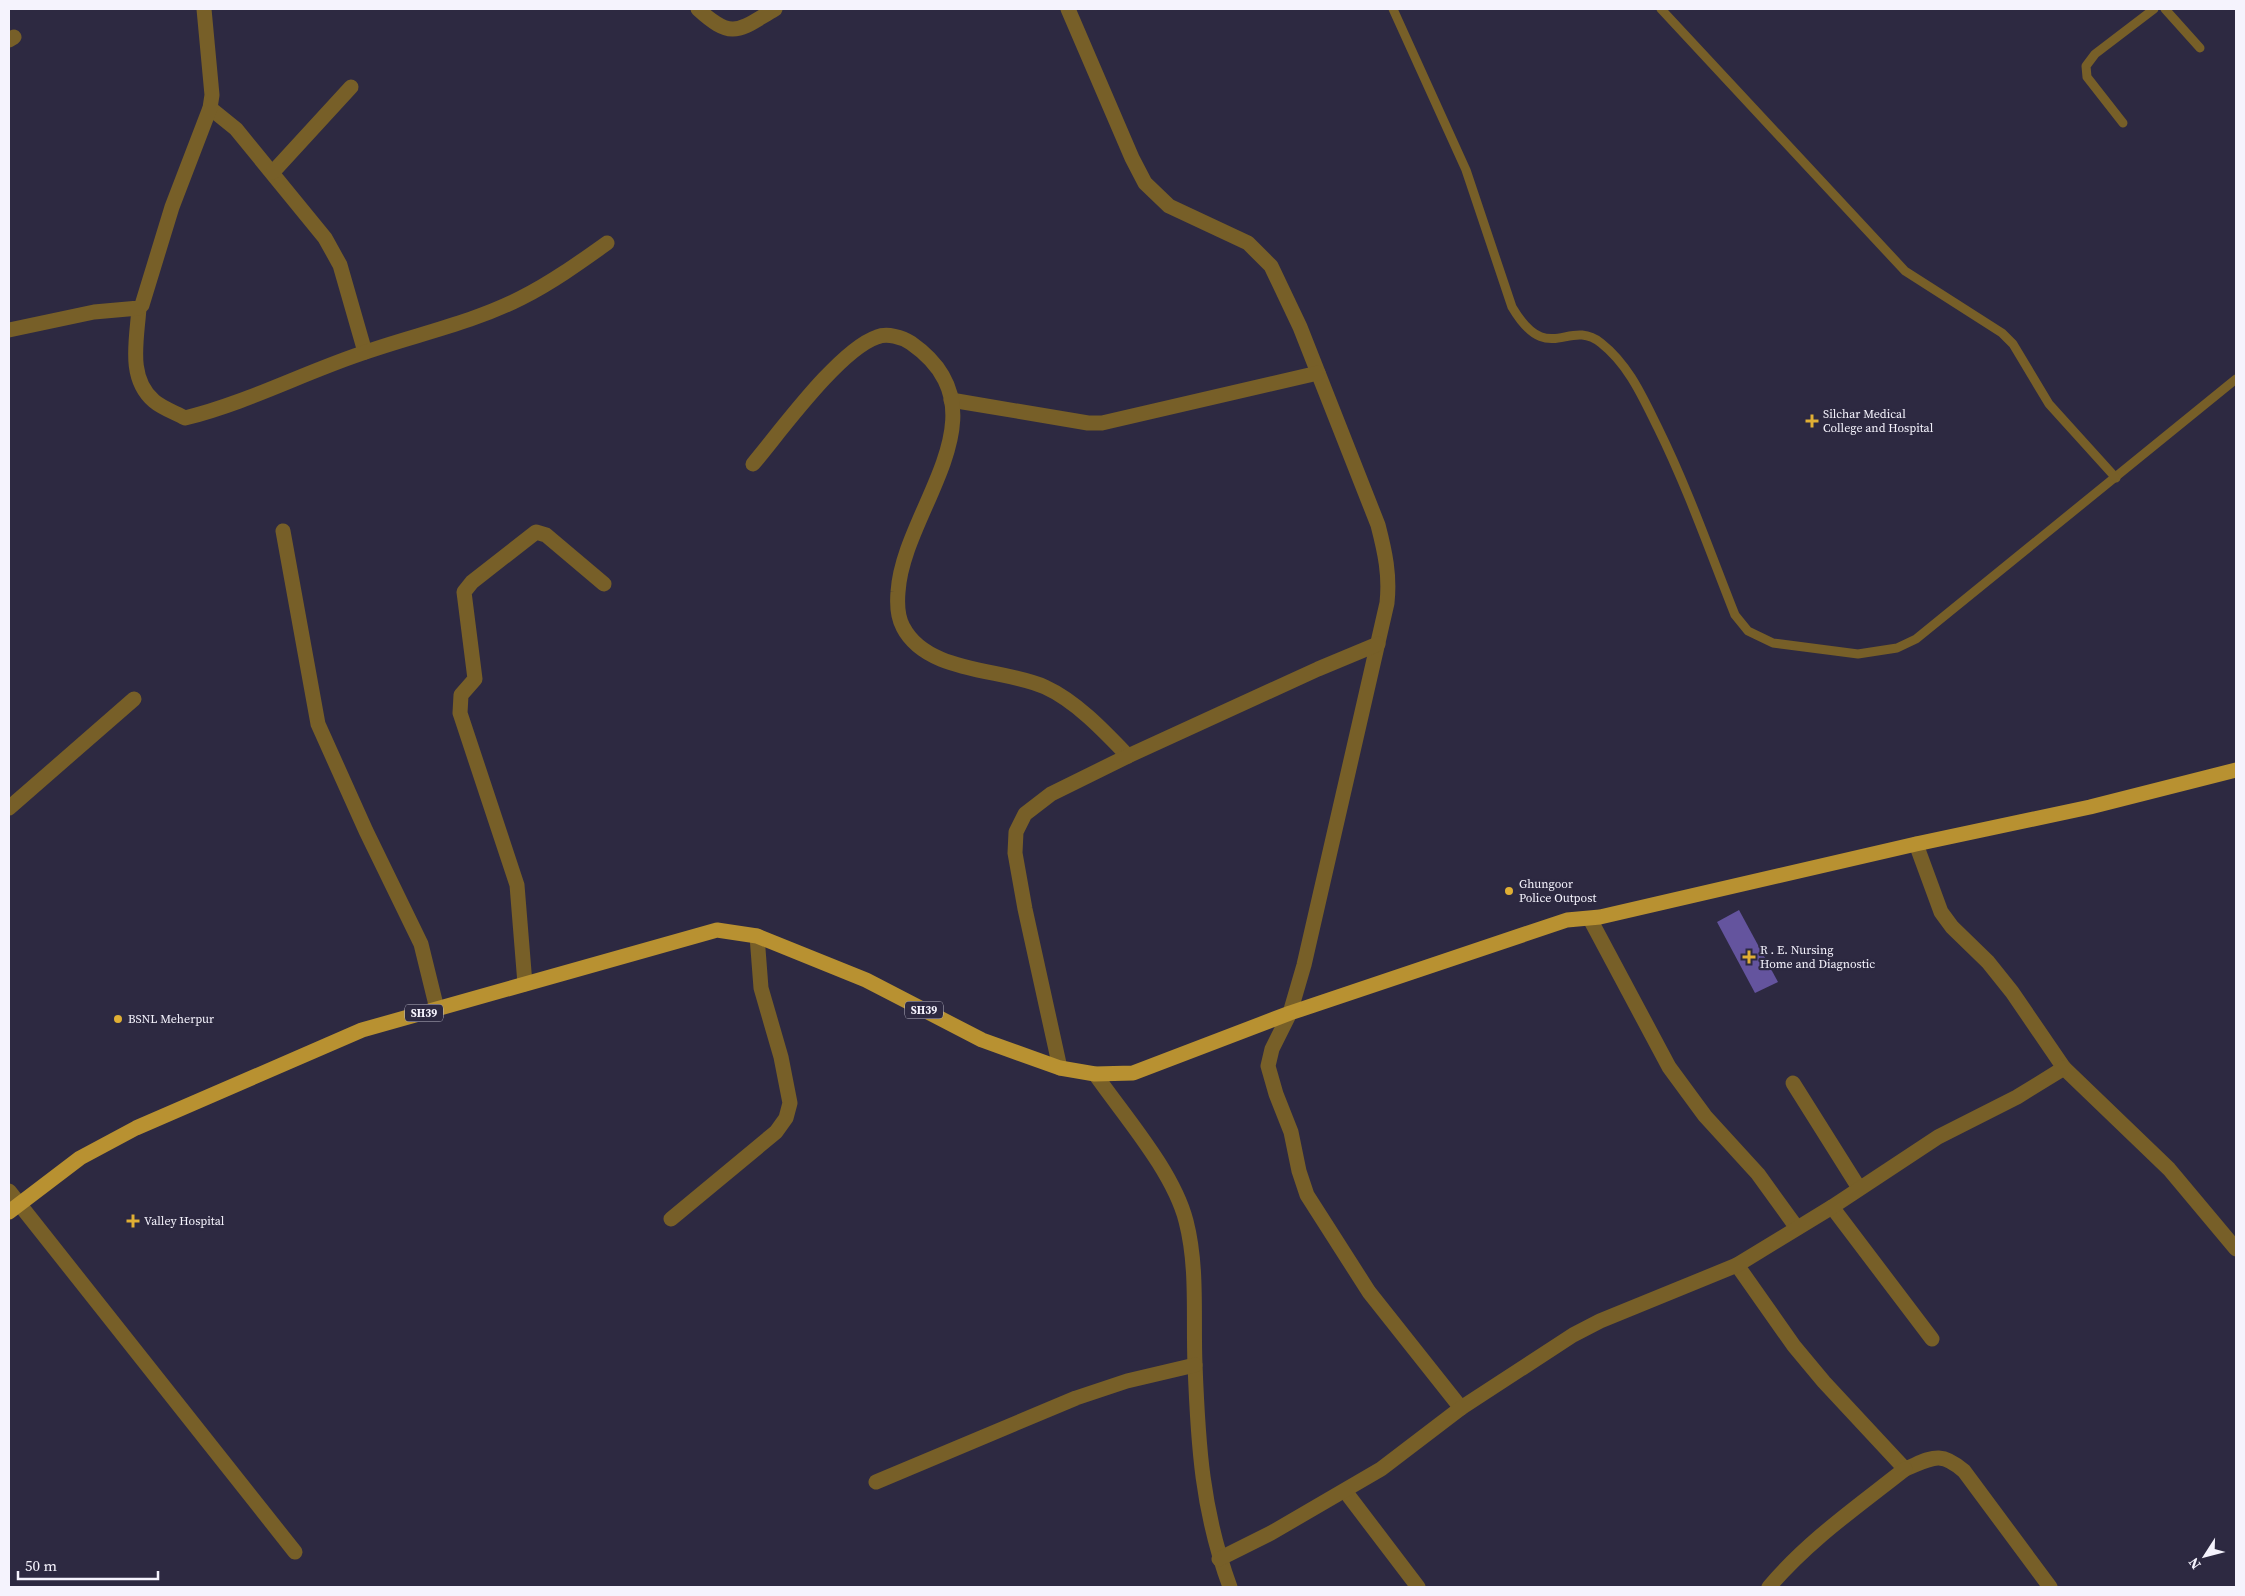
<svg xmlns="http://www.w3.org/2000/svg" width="2245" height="1596" font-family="'Source Serif 4',serif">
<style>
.building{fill:#64549e}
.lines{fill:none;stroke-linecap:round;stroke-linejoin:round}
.lane{stroke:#775f28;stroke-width:9}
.street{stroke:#775f28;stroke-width:15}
.primary{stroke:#b89131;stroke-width:15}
.poi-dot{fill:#e0af34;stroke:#2d2941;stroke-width:2}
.labels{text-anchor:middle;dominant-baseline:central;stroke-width:4.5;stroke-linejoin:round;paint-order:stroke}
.shield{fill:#2d2941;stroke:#b9b6c5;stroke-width:1}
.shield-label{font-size:11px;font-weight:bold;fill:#f5f3fd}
.poi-label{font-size:12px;fill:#f5f3fd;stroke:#2d2941;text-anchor:start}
</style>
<rect width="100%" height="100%" fill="#2d2941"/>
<polygon class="building" points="1739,910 1778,982 1755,993 1717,922"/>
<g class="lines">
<g class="lane">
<path d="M1393,9l73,161 46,137c36,61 56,10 89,36 28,22 42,55 57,85 30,61 52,124 77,187l13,16 25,12 85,11 39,-6 19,-9 320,-260"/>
<polyline points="1661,9 1905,271 2002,333 2013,344 2049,404 2116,478"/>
<polyline points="2165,9 2200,48"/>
<polyline points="2123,123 2087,77 2086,66 2095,54 2154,9"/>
</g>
<g class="street">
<path d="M698,9c35,32 41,21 77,0"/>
<path d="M1068,9l64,149 13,25 24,23 79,37 23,23 29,61 78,198c7,27 12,50 9,78l-83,362 -14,48 -18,36 -4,17 8,28 15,38 8,39 8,24 62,97 92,116"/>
<polyline points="9,40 14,37"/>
<polyline points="210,108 236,129 325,238 340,265 365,352"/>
<polyline points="273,172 351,87"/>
<path d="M139,308c-2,31 -12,70 15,93 8,7 22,12 31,17 61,-15 116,-44 175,-64 53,-19 110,-30 161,-56 30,-15 58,-35 86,-55"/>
<polyline points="9,330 94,312 139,308 142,305 172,207 210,108 212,95 204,9"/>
<polyline points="951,400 1088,423 1102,423 1318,373"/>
<path d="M753,464c27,-32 86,-114 124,-127 10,-4 25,0 34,6 99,69 -8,166 -13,249 -1,12 -1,24 5,35 24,47 100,41 142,60 31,14 60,45 83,69"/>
<polyline points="283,531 318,724 366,831 421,944 437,1009"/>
<polyline points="9,808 134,699"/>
<polyline points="1916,844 1941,912 1952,927 1988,962 2012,992 2064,1068"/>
<polyline points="1590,919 1669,1067 1705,1116 1758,1174 1797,1228"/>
<polyline points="525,984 517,885 460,713 461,695 475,679 464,592 472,582 536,532 546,535 604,584"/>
<polyline points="1060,1068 1025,909 1015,853 1016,832 1025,814 1051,794 1128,756 1318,669 1378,644"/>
<path d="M1095,1074c30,43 78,97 91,147 12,46 7,97 9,143 3,81 7,147 35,223"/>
<polyline points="1793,1083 1859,1188"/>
<polyline points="9,1191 295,1552"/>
<polyline points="1832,1207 1932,1339"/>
<polyline points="671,1219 776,1132 786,1118 790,1103 781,1057 761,988 757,936"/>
<path d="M1737,1265l57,81 30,36 81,87c27,-11 35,-19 59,2l86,116"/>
<polyline points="876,1482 1076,1398 1127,1381 1195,1365"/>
<polyline points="1345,1491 1418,1587"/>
<polyline points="1219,1559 1271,1533 1381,1469 1461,1408 1573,1335 1600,1321 1737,1265 1832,1207 1938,1137 2017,1097 2064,1068 2169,1169 2236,1249"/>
<path d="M1769,1587c40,-47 88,-80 136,-118"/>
</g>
<polyline class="primary" points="9,1212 80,1158 136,1128 362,1030 717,930 757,936 866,980 982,1040 1060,1068 1095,1074 1133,1073 1290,1013 1567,920 1600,917 1916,844 2090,807 2236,770"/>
</g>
<g class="poi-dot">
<path d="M1809.5 413.5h5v5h5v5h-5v5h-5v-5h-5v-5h5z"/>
<circle cx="1509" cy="891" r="5"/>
<path d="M1746.5 949.5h5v5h5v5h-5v5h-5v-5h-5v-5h5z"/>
<circle cx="118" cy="1019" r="5"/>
<path d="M130.5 1213.5h5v5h5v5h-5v5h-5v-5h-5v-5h5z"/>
</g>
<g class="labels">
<g class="shield">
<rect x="905" y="1001.5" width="38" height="17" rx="4"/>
<rect x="405" y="1004.5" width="38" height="17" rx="4"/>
</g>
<g class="shield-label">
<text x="924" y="1010">SH39</text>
<text x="424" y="1013">SH39</text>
</g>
<g class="poi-label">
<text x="1823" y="414">Silchar Medical<tspan x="1823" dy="14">College and Hospital</tspan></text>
<text x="1519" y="884">Ghungoor<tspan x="1519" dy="14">Police Outpost</tspan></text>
<text x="1760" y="950">R . E. Nursing<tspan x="1760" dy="14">Home and Diagnostic</tspan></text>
<text x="128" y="1019">BSNL Meherpur</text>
<text x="144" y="1221">Valley Hospital</text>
</g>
</g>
<rect width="2245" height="1596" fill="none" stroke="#f5f3fd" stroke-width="20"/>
<g transform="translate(2205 1556) rotate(234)" stroke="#2d2941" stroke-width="4" paint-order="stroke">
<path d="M0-4L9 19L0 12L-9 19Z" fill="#f5f3fd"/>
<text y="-8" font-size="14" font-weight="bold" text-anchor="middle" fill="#f5f3fd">N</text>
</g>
<path d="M18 1571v8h140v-8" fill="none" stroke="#f5f3fd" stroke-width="2.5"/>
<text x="25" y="1571" font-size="15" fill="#f5f3fd" stroke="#2d2941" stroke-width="4" paint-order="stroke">50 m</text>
</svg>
